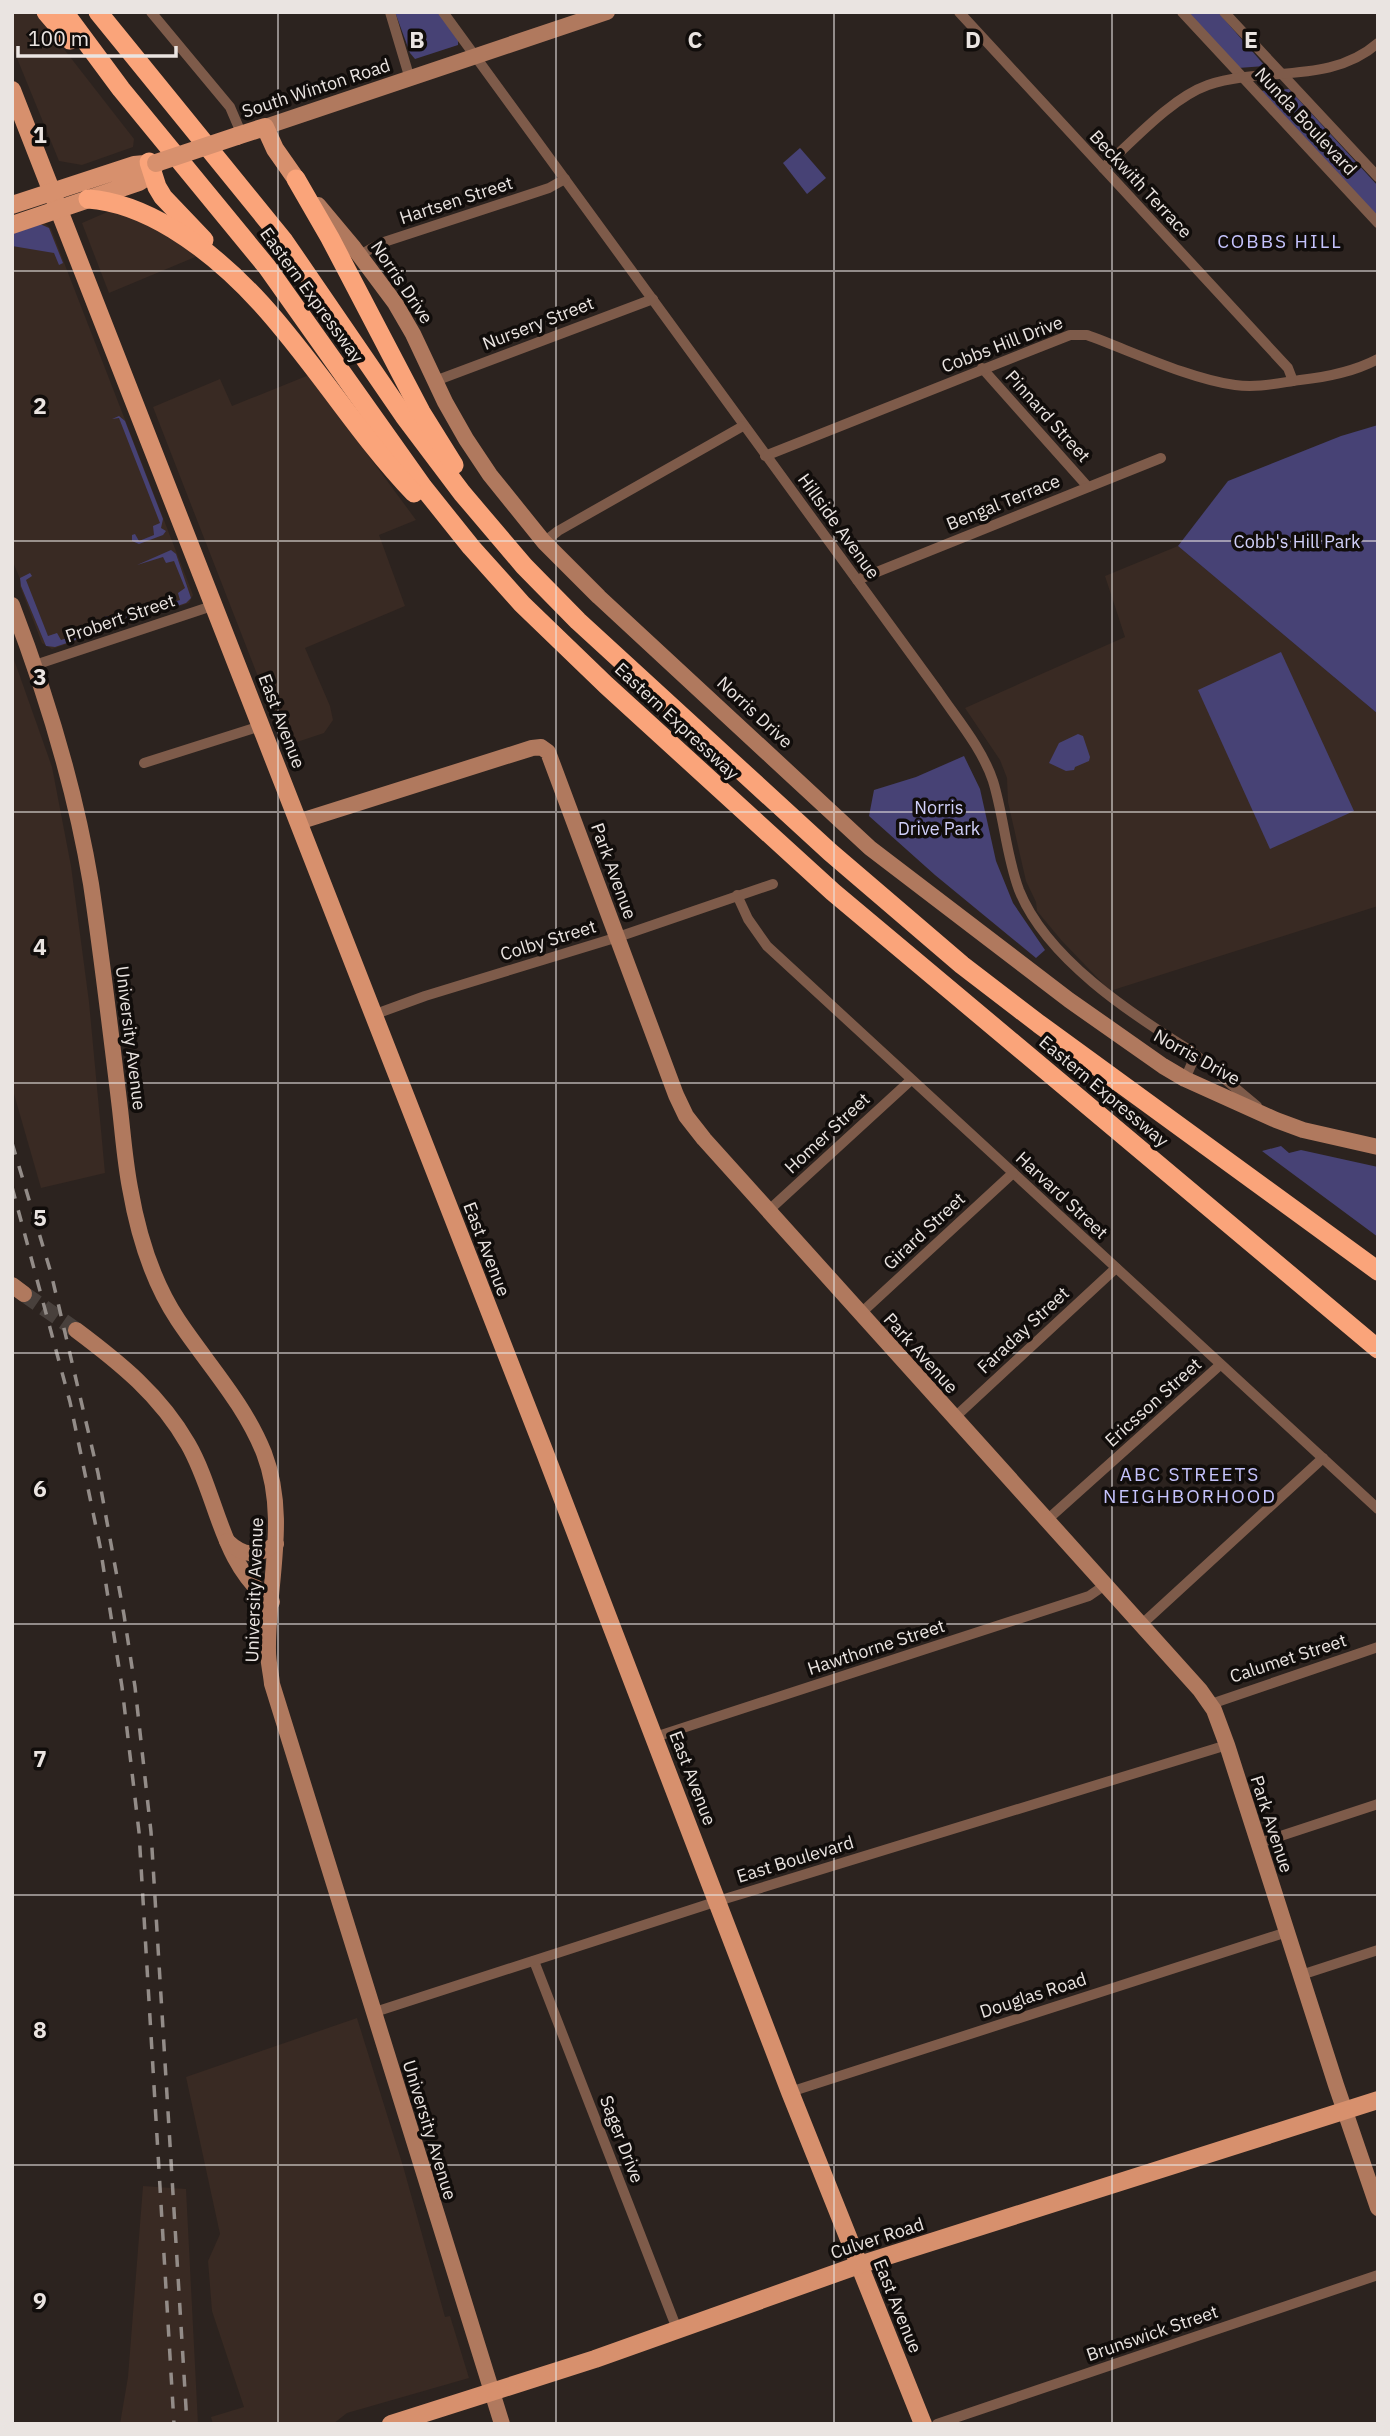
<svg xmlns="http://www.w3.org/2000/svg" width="1390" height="2436" font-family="'IBM Plex Sans',sans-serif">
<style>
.built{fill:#392a23}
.green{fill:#474275}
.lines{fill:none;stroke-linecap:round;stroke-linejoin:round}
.secondary-tunnel{stroke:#48403c;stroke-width:16;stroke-dasharray:16 8;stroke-linecap:butt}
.street{stroke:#7e5b4a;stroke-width:10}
.secondary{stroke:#b0795e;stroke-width:16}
.primary{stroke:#d7906d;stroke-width:18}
.highway{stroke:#faa47a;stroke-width:19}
.rail{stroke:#938c88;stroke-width:3.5;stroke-dasharray:12 12;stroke-linecap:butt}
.primary-bridge{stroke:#d7906d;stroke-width:18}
.grid{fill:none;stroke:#eae4e1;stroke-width:2;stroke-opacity:0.55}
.labels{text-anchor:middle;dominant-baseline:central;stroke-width:7;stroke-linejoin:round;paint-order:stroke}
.street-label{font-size:18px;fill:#eae4e1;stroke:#110d0b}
.park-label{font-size:18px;fill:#d1d0fa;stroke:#110d0b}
.neighbourhood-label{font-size:19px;letter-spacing:2px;fill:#c5c3fd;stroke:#110d0b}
.grid-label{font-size:23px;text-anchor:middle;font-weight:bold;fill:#eae4e1;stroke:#110d0b;stroke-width:7;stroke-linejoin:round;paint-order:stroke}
</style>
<rect width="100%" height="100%" fill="#2c231f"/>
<g class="built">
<polygon points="12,12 35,12 134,139 133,147 82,165 59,161 12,46"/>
<polygon points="112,210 142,221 200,255 109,293 82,223"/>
<polygon points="37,223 45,223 51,229 193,595 189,603 52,649 42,643 20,586 21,581 12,560 12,231"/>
<polygon points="309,375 416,520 379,535 405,606 305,648 330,706 333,720 324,733 285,746 153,407 220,379 232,406"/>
<polygon points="1178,546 1378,714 1378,906 1110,991 1062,941 1037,911 1036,902 1026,881 1018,846 1008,802 1007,778 1000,760 965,708 1125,637 1105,576"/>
<polygon points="12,654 52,767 71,866 89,1002 105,1173 41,1188 12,1087"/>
<polygon points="357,2018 403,2166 445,2317 450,2316 469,2378 347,2413 333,2424 213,2424 211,2417 244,2407 212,2311 208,2261 220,2234 186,2077"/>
<polygon points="143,2186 186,2189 198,2424 120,2424 128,2377"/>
</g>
<g class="green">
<polygon points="395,12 438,12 458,40 458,45 415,59 410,53"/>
<polygon points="1188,12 1218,12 1265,66 1238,68"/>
<polygon points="1289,89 1378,186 1378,217 1260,91"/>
<polygon points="800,148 826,178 807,194 783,163"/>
<polygon points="40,224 49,228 63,263 59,265 54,253 12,246 12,233"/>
<polygon points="119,416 125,421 163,519 161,528 166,531 163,535 139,544 132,541 132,535 135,534 139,541 154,535 153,526 160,523 119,418 112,419"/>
<polygon points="1378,425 1378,714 1178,546 1228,481 1341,436"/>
<polygon points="171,550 176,554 191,598 186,603 128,623 125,614 128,609 132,609 134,615 180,600 178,593 185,588 174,561 166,563 163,557 137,565"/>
<polygon points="30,573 32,576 26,580 48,636 57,633 61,640 106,625 104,618 106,616 112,618 115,627 55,647 46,646 21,586 20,578"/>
<polygon points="1281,652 1354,811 1270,849 1198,690"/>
<polygon points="1078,734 1083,736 1090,757 1089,761 1075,767 1074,770 1066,771 1049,763 1059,743"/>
<polygon points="964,756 980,789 996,861 1013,903 1045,950 1036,958 935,875 869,816 874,790 916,777"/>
<polygon points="1281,1146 1289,1153 1301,1150 1378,1167 1378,1237 1262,1151"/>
</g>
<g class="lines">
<polyline class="secondary-tunnel" points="24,1294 76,1330"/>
<g class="street">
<polyline points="151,12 230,107 242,135"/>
<polyline points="390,12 410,79"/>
<path d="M443,12l495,679c19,28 44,57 55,90 11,36 13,74 26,109 27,68 112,124 172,161l1,12 -7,16"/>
<polyline points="959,12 1288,368 1293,381"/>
<polyline points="1182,12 1378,223"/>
<polyline points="1224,12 1378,177"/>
<path d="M1103,168c29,-26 68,-70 105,-83 57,-19 122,0 170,-42"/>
<polyline points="360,255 381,243 549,188 565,179"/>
<polyline points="982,368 1088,487"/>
<polyline points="435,381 653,299"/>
<path d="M765,456l305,-121h17c44,16 103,44 148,50 23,3 43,-2 65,-5 28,-3 53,-8 78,-21"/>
<polyline points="544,542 558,531 743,426"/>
<polyline points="857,580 1161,458"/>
<polyline points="35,665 215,605"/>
<polyline points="144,763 261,726"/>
<polyline points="737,895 748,919 767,946 1378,1509"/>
<polyline points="373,1015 425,996 618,937 773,884"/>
<polyline points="1191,1051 1257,1106"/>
<polyline points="768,1211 911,1080"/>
<polyline points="860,1314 1013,1173"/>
<polyline points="954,1418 1116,1268"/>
<polyline points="1047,1520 1220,1365"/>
<polyline points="1141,1625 1323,1458"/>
<polyline points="1211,1704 1378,1647"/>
<polyline points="655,1737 1089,1596 1105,1585"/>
<polyline points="1259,1843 1378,1804"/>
<polyline points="534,1961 677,2329"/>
<polyline points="1301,1975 1378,1950"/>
<polyline points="375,2012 718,1901 1227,1745"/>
<polyline points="790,2092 1287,1932"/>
<polyline points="937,2424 1378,2275"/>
</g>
<g class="secondary">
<polyline points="265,127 607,12"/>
<polyline points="318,205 354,248 395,303 413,334 445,402 466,439 490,475 544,542 599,597 870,848 1069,1000 1163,1066 1185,1079 1276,1120 1303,1130 1378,1147"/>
<path d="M12,605c35,91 63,183 79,279 11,74 20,150 29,225 3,26 5,53 10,79 8,46 22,93 48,132 30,45 66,83 86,133 25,65 3,131 4,198 0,11 3,22 4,33l230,740"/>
<polyline points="298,822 532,748 541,747 548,752 676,1095 686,1116 704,1139 1200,1690 1214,1710 1227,1745 1336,2085 1378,2208"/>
<polyline points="12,1285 24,1294"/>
<path d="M76,1330c44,33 84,65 112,114 30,52 32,120 84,158"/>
<path d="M227,1541c17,16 30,16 49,3"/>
</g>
<g class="primary">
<polyline points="12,90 545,1453 790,2092 923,2424"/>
<polyline points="237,136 265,127 275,149 296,179"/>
<polyline points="12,205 134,165 156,163 150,175 139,182 12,225"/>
<polyline points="391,2424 595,2359 859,2265 1378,2100"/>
</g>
<g class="highway">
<polyline points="46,12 70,40"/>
<polyline points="64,12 121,89 267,267 423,487 471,547 522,604 606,685 833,892 1378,1349"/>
<polyline points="98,12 284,241 404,416 462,493 524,566 578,621 830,852 962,965 1039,1024 1378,1271"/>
<polyline points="149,162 157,187 163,197 204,240"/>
<polyline points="296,179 330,238 421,412 454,465"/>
<path d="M88,199c31,2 60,15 85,30 106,65 158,177 241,264"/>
</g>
<g class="rail">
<polyline points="12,1143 51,1273 98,1473 124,1615 135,1687 151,1832 187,2424"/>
<polyline points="12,1187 70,1402 100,1546 122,1687 139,1832 174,2424"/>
</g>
<polyline class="primary-bridge" points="156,163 237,136"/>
</g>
<path class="grid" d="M278,12v2412M556,12v2412M834,12v2412M1112,12v2412M12,271h1366M12,541h1366M12,812h1366M12,1083h1366M12,1353h1366M12,1624h1366M12,1895h1366M12,2165h1366"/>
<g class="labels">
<g class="street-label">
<text transform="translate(316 88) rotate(-18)">South Winton Road</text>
<text transform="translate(1306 121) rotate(47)">Nunda Boulevard</text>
<text transform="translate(1141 184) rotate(47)">Beckwith Terrace</text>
<text transform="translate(456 200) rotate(-18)">Hartsen Street</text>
<text transform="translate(402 282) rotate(56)">Norris Drive</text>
<text transform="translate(312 295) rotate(54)">Eastern Expressway</text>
<text transform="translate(538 323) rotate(-21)">Nursery Street</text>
<text transform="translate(1002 344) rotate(-21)">Cobbs Hill Drive</text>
<text transform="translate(1048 416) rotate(48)">Pinnard Street</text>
<text transform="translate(1003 502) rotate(-22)">Bengal Terrace</text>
<text transform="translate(839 526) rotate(54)">Hillside Avenue</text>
<text transform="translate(120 618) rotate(-19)">Probert Street</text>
<text transform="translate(755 712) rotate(43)">Norris Drive</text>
<text transform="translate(282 721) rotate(69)">East Avenue</text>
<text transform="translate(677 721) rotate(43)">Eastern Expressway</text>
<text transform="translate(614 871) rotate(70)">Park Avenue</text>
<text transform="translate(548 940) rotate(-17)">Colby Street</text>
<text transform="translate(131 1038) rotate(83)">University Avenue</text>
<text transform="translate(1197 1057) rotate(29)">Norris Drive</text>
<text transform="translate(1104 1091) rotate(40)">Eastern Expressway</text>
<text transform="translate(827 1133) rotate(-43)">Homer Street</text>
<text transform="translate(1062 1195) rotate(43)">Harvard Street</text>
<text transform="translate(924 1231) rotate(-43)">Girard Street</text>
<text transform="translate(487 1249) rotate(69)">East Avenue</text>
<text transform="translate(1023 1330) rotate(-43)">Faraday Street</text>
<text transform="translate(921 1353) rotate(48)">Park Avenue</text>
<text transform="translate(1153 1402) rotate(-42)">Ericsson Street</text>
<text transform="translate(254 1590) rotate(-88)">University Avenue</text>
<text transform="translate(876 1647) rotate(-18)">Hawthorne Street</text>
<text transform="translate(1288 1658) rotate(-18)">Calumet Street</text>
<text transform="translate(693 1778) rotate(69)">East Avenue</text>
<text transform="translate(1272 1824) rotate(72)">Park Avenue</text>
<text transform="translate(795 1859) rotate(-17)">East Boulevard</text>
<text transform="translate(1033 1995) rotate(-18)">Douglas Road</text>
<text transform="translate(430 2130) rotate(73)">University Avenue</text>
<text transform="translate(622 2139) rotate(69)">Sager Drive</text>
<text transform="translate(877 2238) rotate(-18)">Culver Road</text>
<text transform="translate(898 2306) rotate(68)">East Avenue</text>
<text transform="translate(1152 2333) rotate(-19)">Brunswick Street</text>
</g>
<g class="park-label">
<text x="1297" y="541">Cobb's Hill Park</text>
<text x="939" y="807">Norris<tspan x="939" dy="21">Drive Park</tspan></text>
</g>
<g class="neighbourhood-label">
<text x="1280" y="241">COBBS HILL</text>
<text x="1190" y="1474">ABC STREETS<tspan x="1190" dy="22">NEIGHBORHOOD</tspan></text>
</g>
</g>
<g class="grid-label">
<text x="417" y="48">B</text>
<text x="695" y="48">C</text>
<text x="973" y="48">D</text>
<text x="1251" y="48">E</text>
<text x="40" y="143">1</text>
<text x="40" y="414">2</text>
<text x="40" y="685">3</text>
<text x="40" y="955">4</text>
<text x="40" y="1226">5</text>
<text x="40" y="1497">6</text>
<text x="40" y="1767">7</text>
<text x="40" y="2038">8</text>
<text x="40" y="2309">9</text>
</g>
<rect width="1390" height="2436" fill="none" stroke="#eae4e1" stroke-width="28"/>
<path d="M18 46v10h158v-10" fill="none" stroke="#eae4e1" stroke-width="3.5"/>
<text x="28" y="46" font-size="21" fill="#eae4e1" stroke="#110d0b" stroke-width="5" paint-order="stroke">100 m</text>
</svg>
